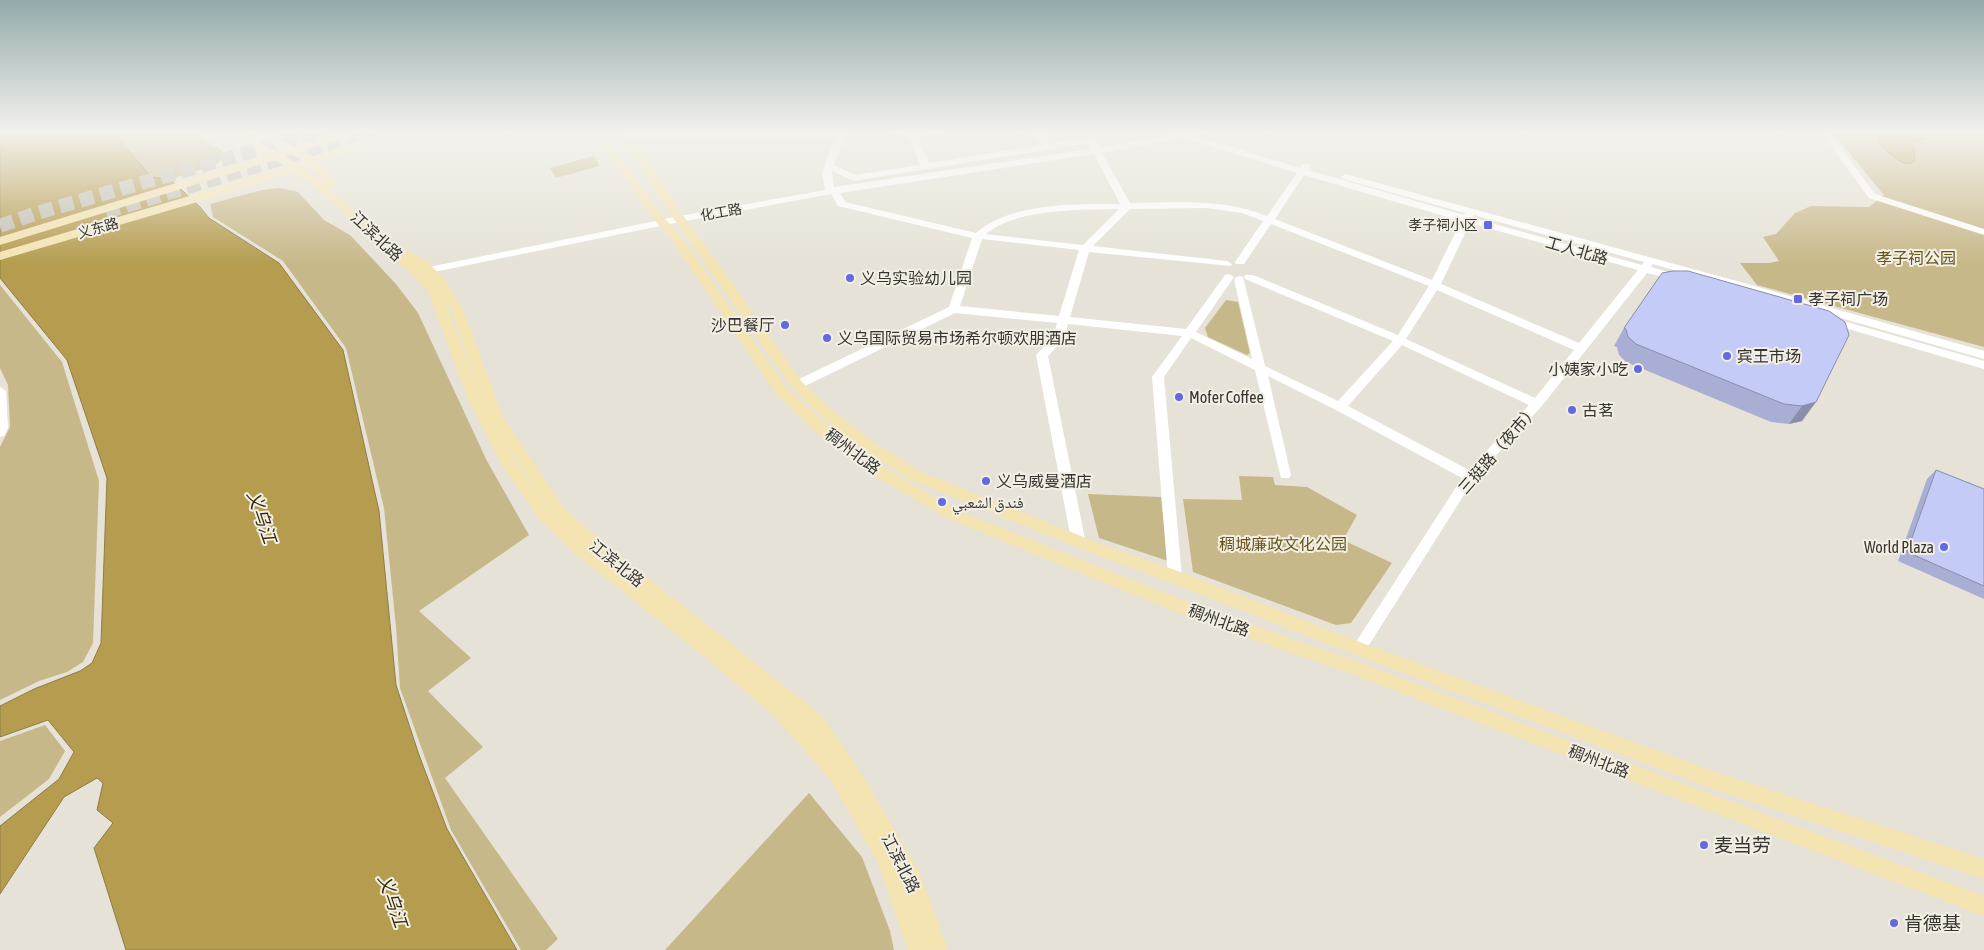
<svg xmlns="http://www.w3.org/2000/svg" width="1984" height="950" font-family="'Asap Condensed','Noto Naskh Arabic','Noto Sans SC',sans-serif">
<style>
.green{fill:#c7b889}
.water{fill:#b59c4f;stroke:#8f7d46}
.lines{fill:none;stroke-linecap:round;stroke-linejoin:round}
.highway-tunnel{stroke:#c3bfb6;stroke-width:14;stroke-dasharray:14 7;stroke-linecap:butt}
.minor{fill:#fff;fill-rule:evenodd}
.major{fill:#f4e4b2;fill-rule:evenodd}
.wall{fill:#a9afd4}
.shaded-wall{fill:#898ead}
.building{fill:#c4cbf7;stroke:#898ead}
.poi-dot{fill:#6369e1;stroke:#f3efe5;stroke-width:2}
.labels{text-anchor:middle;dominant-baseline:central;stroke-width:4;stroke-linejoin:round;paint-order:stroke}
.far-street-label{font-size:14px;fill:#373531;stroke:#f3efe5}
.far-poi-label{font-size:14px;fill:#373531;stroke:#f3efe5;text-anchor:end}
.street-label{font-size:16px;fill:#373531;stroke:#f3efe5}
.park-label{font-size:16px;fill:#655318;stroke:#f3efe5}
.poi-label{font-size:16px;fill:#373531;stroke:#f3efe5;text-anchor:start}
.water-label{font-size:18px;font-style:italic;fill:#332905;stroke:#f3efe5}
.near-poi-label{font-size:19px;fill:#373531;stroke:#f3efe5;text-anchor:start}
</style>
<rect width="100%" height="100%" fill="#e6e2d7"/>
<g class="green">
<path d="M117,131h79c11,15 21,12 30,24l-8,8 -6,3 -42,13 -19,-1 -33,-40z"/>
<polygon points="1831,131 1984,131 1984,347 1757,285 1740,263 1770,263 1779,261 1763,237 1776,234 1795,213 1811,206 1869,207 1884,195"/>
<polygon points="594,156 600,166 556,178 550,168"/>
<polygon points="279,188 298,192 324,220 350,235 396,284 418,313 487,461 529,535 419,611 471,658 428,691 483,747 445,778 558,939 546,950 521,950 451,830 400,688 396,627 384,508 346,348 283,261 213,217 210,204 262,190"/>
<polygon points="0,285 62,362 99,481 93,643 83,662 67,672 39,681 0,700 0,447 10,427 8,385 0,368"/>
<polygon points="1226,300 1238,302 1250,353 1247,355 1208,337 1205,328"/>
<polygon points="1239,476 1273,477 1275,485 1307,487 1357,515 1343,540 1392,563 1351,623 1336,625 1193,572 1183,499 1242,500"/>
<polygon points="1088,494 1161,497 1168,561 1099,538"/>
<polygon points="45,725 65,751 49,779 0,817 0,741"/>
<polygon points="809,793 862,857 890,931 894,950 665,950"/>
</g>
<g class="water">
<polygon points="0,131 117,131 118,138 151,177 170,179 200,207 209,218 279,263 343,350 379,511 396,685 419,755 447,829 517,950 126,950 94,848 113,823 97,810 103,783 97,778 64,797 0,894 0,826 59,779 74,752 48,720 0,737 0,706 34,689 80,671 92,663 101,643 107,478 67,360 0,278"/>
<path d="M1876,133l17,2 6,4 3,-3h19l5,2 -15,4 3,5 1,14c-12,9 -29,-11 -37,-19l5,-1 -1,-2 -6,-3z"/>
</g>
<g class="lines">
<g class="highway-tunnel">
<polyline points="106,212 371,131"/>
<polyline points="0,226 37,213 323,131"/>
</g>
<g class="minor">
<path d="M640,131h206l-12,34 21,10 65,-10 -12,-30 -15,-1 -4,-3h59l-4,3 -26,2 11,27 112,-18 -8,-14h8l8,13 42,-7 3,1 6,10 73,-14 -6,-3h43l-15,5 105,32 3,-4h6l2,2 -3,4 156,45 1,-2 -122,-34 -2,-2 5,-3 3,1 395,108 240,68v8l-331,-95 -2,3 31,9 1,2 -5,3 -31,-8 -106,134 -67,72 -110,174 -5,2 -5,-2 -2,-4 2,-4 108,-167 -126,-68 -68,-34 23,99 -2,3h-8l-26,-108 -64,-32 -27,39 18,200 -2,4 -5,1 -5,-1 -2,-4 -16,-200 30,-41 -114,-12 -4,15 -16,17 37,183 -2,4h-10l-2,-4 -35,-184 17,-17 4,-15 -102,-10 -154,75h-8l-2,-3 2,-3 156,-75 23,-69 -134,-32 -7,-12 -151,28 -261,53 -5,-3 5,-3 261,-53 145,-26 -3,-17 13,-35 -195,-1 -18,4 -4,-3zM1184,138l113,35 -30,43c-44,-18 -90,-13 -137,-13l-28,-50zM1088,143l3,6 -257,38 -2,-16 22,10zM1094,154l26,50c-45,0 -108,-2 -144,29l-131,-31 -5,-9zM1304,175l157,46 -29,59 -157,-61zM1208,208l34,5 21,8 -28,41 1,2h8l27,-40 158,62 -31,49 -145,-60h-8l-1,2 1,2 148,62 -55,60 -73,-35 -22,-89 -4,-1 -5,3 18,80 -56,-27 38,-55 -5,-3 -4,1 -39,54 -116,-12 19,-65 142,14 1,-2 -5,-3 -134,-15 37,-37zM1119,209l-36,36 -97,-11c31,-26 94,-24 133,-25zM1474,215l170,47 -2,3 -169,-47zM1470,223l168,47 -59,73 -138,-59zM982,239l97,11 -20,66 -99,-10zM1437,290l137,60 -39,48 -129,-59zM1402,345l127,60 -60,65 -121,-64z"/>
<polygon points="1820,131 1829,131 1875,194 1984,229 1984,235 1869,198"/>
<polygon points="1829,317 1984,361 1984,369 1825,322 1824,320 1825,318"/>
<polygon points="0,387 6,391 8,428 4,436 0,437"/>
</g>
<g class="major">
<path d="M227,131h13l37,21 7,-2 -32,-19h13l29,16 51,-16h16l-1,2 -58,18 12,6 70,-26h15l-80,32 18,21 -2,2 -7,1 69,63 4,3 6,-3 22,13 17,18 18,31 39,105 61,91 31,28 227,180 42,62 55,93 29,79h-40l-30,-87 -48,-84 -55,-62 -64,-55 -133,-106 -39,-37 -37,-54 -34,-65 -40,-109 -18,-19 -21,-16 -79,-74 -16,-10 -93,29 -201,59v-8l287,-85 -12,-7 -275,85v-8l267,-82zM292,154l12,7 -7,3 -12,-8zM311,166l14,18 -21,-15zM444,299l8,13 31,91zM504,441l47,71 -38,-54z"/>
<polygon points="593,131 603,131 663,217 677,231 787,389 823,421 873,461 959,511 1193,604 1361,663 1984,896 1984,916 1349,673 1181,614 949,519 863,469 813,429 777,395 669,236 655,221"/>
<polygon points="612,131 623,131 639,149 685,218 802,382 831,410 872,441 919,471 1106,546 1181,572 1365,644 1716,772 1984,859 1984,879 1716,790 1353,654 1169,582 1094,554 909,479 862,449 821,416 792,388 674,219 631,153"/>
</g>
</g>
<g class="wall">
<polygon points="1845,322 1802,421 1789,424 1771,422 1626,362 1619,355 1617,347 1614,346 1624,328"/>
<polygon points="1936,470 1984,489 1984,599 1898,561 1927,479"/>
</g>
<polygon class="shaded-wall" points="1816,402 1802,421 1789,424 1802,406"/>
<g class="building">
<polygon points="1673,271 1688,271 1829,311 1845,322 1849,335 1816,402 1802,406 1784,404 1636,344 1628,337 1626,329 1624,328 1662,273"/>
<polygon points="1936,470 1984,489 1984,586 1907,552"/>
</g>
<linearGradient id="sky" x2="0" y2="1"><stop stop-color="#93aaab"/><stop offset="0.5" stop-color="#f4f2ed"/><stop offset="1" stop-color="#f4f2ed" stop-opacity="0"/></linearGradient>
<rect width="1984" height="264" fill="url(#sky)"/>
<g class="poi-dot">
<rect x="1483" y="220" width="10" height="10" rx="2.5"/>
<circle cx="850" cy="278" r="5"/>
<rect x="1793" y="294" width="10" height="10" rx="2.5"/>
<circle cx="785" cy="325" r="5"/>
<circle cx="827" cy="338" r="5"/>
<circle cx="1727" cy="356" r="5"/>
<circle cx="1638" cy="369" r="5"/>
<circle cx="1179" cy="397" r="5"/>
<circle cx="1572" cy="410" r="5"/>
<circle cx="986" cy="481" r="5"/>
<circle cx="942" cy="502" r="5"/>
<circle cx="1944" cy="547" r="5"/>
<circle cx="1704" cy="845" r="5"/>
<circle cx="1894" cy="923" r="5"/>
</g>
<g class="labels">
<g class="far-street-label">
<text transform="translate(721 212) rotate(-10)">化工路</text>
<text transform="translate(98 228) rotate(-16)">义东路</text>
</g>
<g class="far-poi-label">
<text x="1478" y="225">孝子祠小区</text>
</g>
<g class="street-label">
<text transform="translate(377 236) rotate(43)">江滨北路</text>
<text transform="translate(1577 250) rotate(16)">工人北路</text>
<text transform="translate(1498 449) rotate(-49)">三挺路（夜市）</text>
<text transform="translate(853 451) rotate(37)">稠州北路</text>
<text transform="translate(617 563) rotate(39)">江滨北路</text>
<text transform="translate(1219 620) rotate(20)">稠州北路</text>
<text transform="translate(1599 761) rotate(21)">稠州北路</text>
<text transform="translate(901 863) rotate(63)">江滨北路</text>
</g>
<g class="park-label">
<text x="1916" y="258">孝子祠公园</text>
<text x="1283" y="544">稠城廉政文化公园</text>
</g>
<g class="poi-label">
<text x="860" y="278">义乌实验幼儿园</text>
<text x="1808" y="299">孝子祠广场</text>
<text x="775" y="325" text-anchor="end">沙巴餐厅</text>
<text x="837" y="338">义乌国际贸易市场希尔顿欢朋酒店</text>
<text x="1737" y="356">宾王市场</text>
<text x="1628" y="369" text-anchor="end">小姨家小吃</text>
<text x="1189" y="397">Mofer Coffee</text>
<text x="1582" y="410">古茗</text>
<text x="996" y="481">义乌威曼酒店</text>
<text x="952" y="502">فندق الشعبي</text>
<text x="1934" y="547" text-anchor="end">World Plaza</text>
</g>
<g class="water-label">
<text transform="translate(262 517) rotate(71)">义乌江</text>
<text transform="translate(393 901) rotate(71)">义乌江</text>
</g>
<g class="near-poi-label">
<text x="1714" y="845">麦当劳</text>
<text x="1904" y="923">肯德基</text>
</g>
</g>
</svg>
